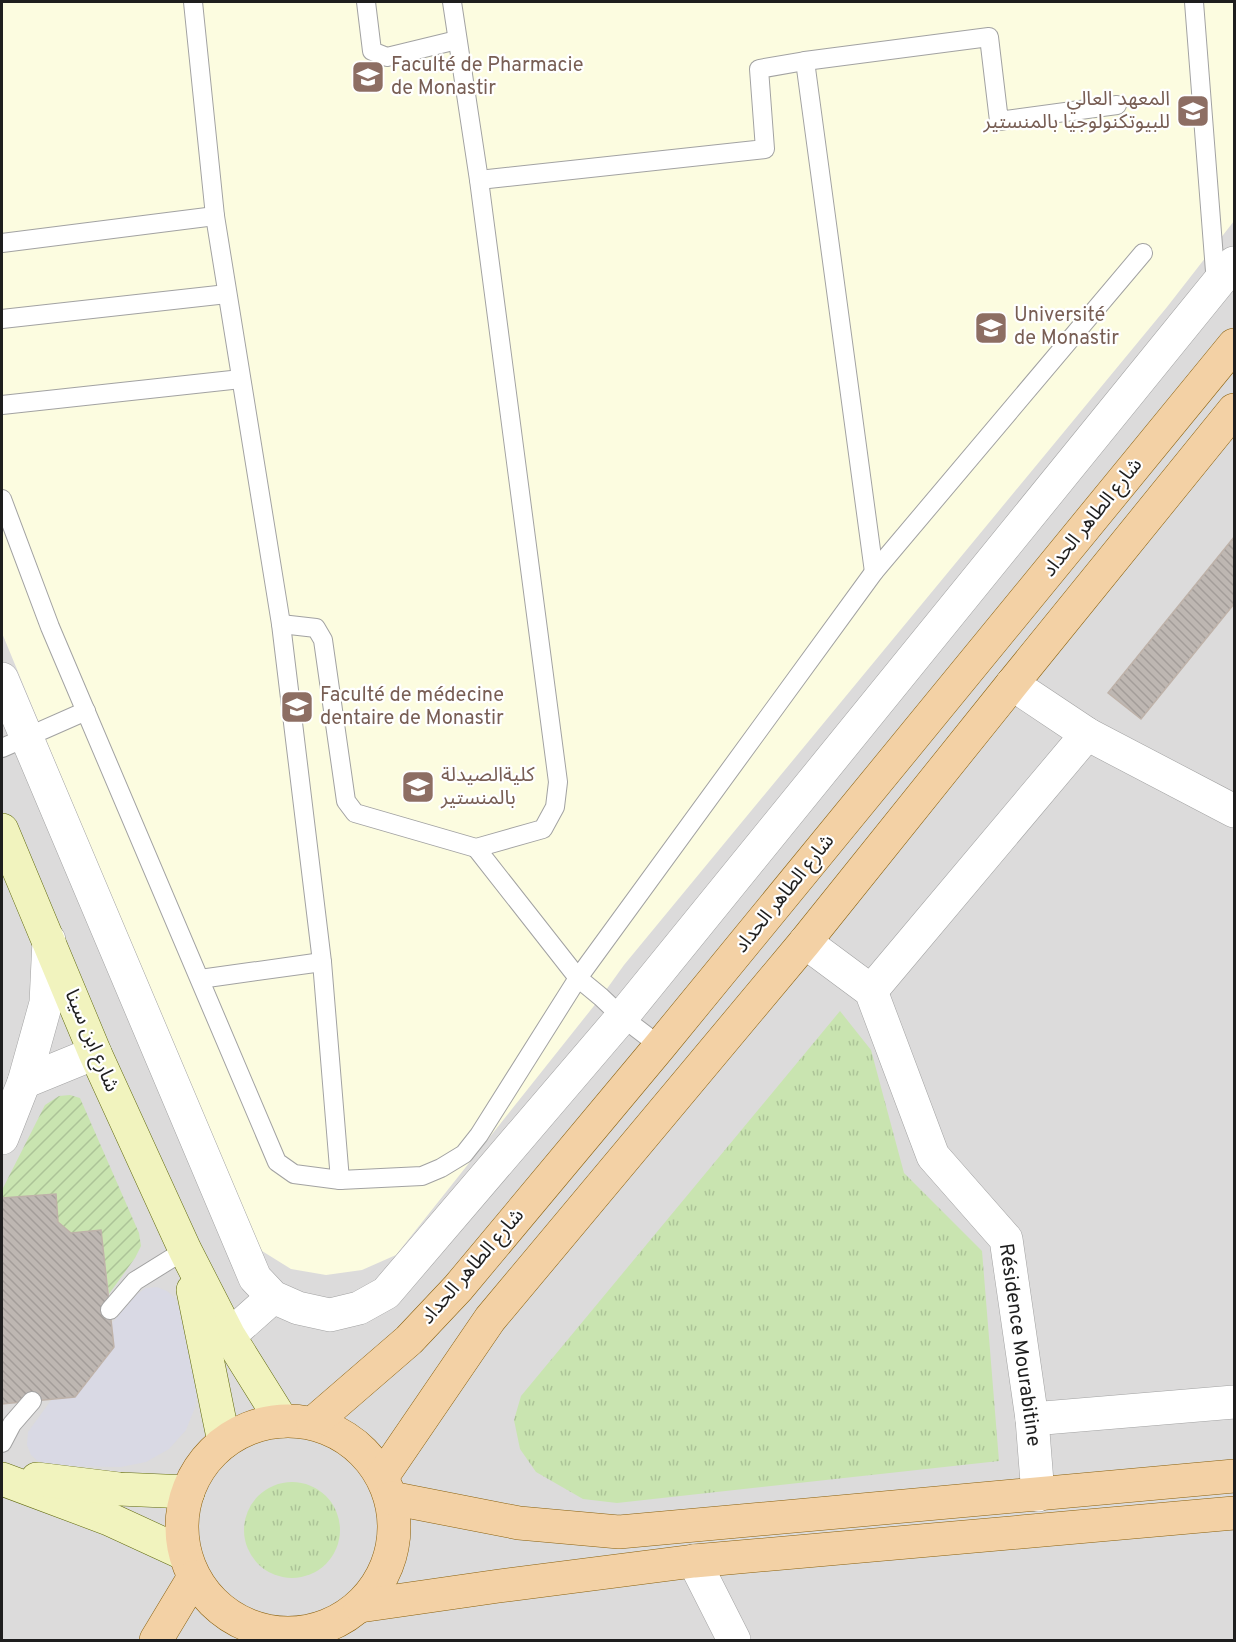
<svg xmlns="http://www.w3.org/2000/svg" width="1236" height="1642" font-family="Overpass,'Noto Sans Arabic',sans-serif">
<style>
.residential{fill:#dcdbdb}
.education{fill:#fcfce0}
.grass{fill:url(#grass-tufts)}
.garden{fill:url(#garden-furrows)}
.plaza{fill:#d9d9e4}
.building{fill:url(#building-back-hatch);stroke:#beb2a9;stroke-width:1.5}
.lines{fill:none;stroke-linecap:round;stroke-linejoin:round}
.lane-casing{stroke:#a2a2a2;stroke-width:20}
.street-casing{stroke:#a2a2a2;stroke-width:34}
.secondary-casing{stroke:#626b0f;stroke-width:34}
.primary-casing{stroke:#8a610e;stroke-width:34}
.lane{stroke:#fff;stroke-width:18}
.street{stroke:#fff;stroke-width:33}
.secondary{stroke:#f1f3be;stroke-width:33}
.primary{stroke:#f3d1a5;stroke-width:33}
.labels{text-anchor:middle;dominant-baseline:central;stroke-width:4.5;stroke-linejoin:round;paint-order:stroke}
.education-label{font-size:20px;fill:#785e54;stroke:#fff;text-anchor:start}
.street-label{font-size:20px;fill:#1e1e1e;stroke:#fff}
</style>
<defs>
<pattern id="grass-tufts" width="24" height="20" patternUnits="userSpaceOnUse" patternTransform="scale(1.5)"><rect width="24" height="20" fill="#c9e4b0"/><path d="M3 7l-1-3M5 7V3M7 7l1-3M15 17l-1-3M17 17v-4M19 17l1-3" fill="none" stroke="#acc397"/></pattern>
<pattern id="garden-furrows" width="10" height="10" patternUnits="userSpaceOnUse" patternTransform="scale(1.5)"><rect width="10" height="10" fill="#c9e4b0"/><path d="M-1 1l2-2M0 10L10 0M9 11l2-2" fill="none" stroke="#acc397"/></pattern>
<pattern id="building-back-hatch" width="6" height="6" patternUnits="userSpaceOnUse" patternTransform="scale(1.5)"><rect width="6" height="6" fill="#beb7b2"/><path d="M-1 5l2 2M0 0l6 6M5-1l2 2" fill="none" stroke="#a39d99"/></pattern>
</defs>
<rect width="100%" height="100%" fill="#eeebe5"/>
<rect class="residential" x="2" y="2" width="1232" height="1638"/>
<polygon class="education" points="2,2 1234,2 1234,221 1167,307 624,965 601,997 396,1255 362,1270 326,1275 291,1269 262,1251 242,1215 2,633"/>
<g class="grass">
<polygon points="840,1011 871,1050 904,1173 982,1251 999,1461 617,1503 583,1499 536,1472 520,1449 514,1420 521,1396"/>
<circle cx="292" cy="1530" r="48"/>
</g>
<polygon class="garden" points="70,1095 80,1098 139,1233 141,1246 135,1258 109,1294 101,1230 71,1233 58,1222 56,1194 2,1198 2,1190 45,1105 59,1096"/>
<polygon class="plaza" points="157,1287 167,1291 175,1298 189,1331 198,1379 196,1405 186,1430 169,1449 146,1462 121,1467 52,1466 39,1462 31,1455 27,1445 28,1432 52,1399 75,1397 114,1347 112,1323 137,1294 146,1288"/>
<g class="building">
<polygon points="1234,537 1234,604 1141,719 1108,693"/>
<polygon points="56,1194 58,1222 71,1233 101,1230 114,1347 75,1397 2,1404 2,1198"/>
</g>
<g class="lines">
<defs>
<g id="lane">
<polyline points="193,2 215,216 281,624 322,962 340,1180 422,1176 441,1168 464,1154 479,1135 578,978 874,572 1143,253"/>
<polyline points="366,2 372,51 387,57 457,40"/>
<polyline points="1194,2 1216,284"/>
<polyline points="805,61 874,572"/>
<polyline points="479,180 765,149 759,69 805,61 989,37 999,121 1117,105"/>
<polyline points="2,243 215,216"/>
<polyline points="2,319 227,294"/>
<polyline points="2,405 241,379"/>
<polyline points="2,499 50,627 277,1162 294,1174 340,1180"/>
<polyline points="281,624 316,628 323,640 346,801 355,813 476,848 543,829 555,807 558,782 479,180 452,2"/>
<polyline points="2,748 86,711"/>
<polyline points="476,848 578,978 601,997 622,1017 660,1046"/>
<polyline points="200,979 322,962"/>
<polyline points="110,1310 135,1281 185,1250"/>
<polyline points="2,1443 12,1424 32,1401"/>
</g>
<g id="street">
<polyline points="2,679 255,1278 273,1297 298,1308 330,1315 359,1308 386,1293 622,1017 1234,263"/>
<polyline points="1012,684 1087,734 1234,811"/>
<polyline points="805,942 871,991 933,1156 1006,1239 1032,1419 1038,1495"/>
<polyline points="871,991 1087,734"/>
<polyline points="24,1082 95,1053"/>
<polyline points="2,1138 24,1082 46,1003 49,940"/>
<polyline points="229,1336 273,1297"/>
<polyline points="1032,1419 1234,1402"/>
<polyline points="694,1561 734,1640"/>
</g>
<g id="secondary">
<polyline points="2,830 95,1053 185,1250 229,1336 282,1421"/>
<polyline points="193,1290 224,1442"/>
<polyline points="2,1479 109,1519 185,1554"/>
<polyline points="37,1479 119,1489 188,1492"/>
</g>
<g id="primary">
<circle cx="288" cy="1527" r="106"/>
<polyline points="313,1423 409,1340 458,1288 660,1046 1234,345"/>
<polyline points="382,1477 490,1319 805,942 1012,684 1234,410"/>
<polyline points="391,1498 519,1523 619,1532 1234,1476"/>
<polyline points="360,1606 499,1586 694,1561 1234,1513"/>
<polyline points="156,1640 194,1577"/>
</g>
</defs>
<use href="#lane" class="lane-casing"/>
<use href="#street" class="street-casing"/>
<use href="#secondary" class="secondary-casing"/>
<use href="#primary" class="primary-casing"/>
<use href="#lane" class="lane"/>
<use href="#street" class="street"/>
<use href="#secondary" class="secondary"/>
<use href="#primary" class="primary"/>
</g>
<defs>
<symbol id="university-square" viewBox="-11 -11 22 22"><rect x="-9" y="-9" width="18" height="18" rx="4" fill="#8d6e63" stroke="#fff"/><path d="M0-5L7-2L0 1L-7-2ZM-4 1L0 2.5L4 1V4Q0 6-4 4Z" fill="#fff"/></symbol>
</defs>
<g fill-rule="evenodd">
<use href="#university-square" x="349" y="58" width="38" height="38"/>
<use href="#university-square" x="1174" y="92" width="38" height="38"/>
<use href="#university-square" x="972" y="309" width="38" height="38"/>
<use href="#university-square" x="278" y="688" width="38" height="38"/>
<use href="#university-square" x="399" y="768" width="38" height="38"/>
</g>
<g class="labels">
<g class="education-label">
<text x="391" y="66">Faculté de Pharmacie<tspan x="391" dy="23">de Monastir</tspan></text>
<text x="1170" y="100" text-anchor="end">المعهد العالي<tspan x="1170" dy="23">للبيوتكنولوجيا بالمنستير</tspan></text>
<text x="1014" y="316">Université<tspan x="1014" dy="23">de Monastir</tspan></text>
<text x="320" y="696">Faculté de médecine<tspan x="320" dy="23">dentaire de Monastir</tspan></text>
<text x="441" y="776">كليةالصيدلة<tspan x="441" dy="23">بالمنستير</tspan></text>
</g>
<g class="street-label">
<text transform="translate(1093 518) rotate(-51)">شارع الطاهر الحداد</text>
<text transform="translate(785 894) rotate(-51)">شارع الطاهر الحداد</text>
<text transform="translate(91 1041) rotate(67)">شارع ابن سينا</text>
<text transform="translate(473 1267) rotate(-49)">شارع الطاهر الحداد</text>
<text transform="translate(1019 1345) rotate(82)">Résidence Mourabitine</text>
</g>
</g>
<rect width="1236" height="1642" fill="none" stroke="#1e1e1e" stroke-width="6"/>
</svg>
